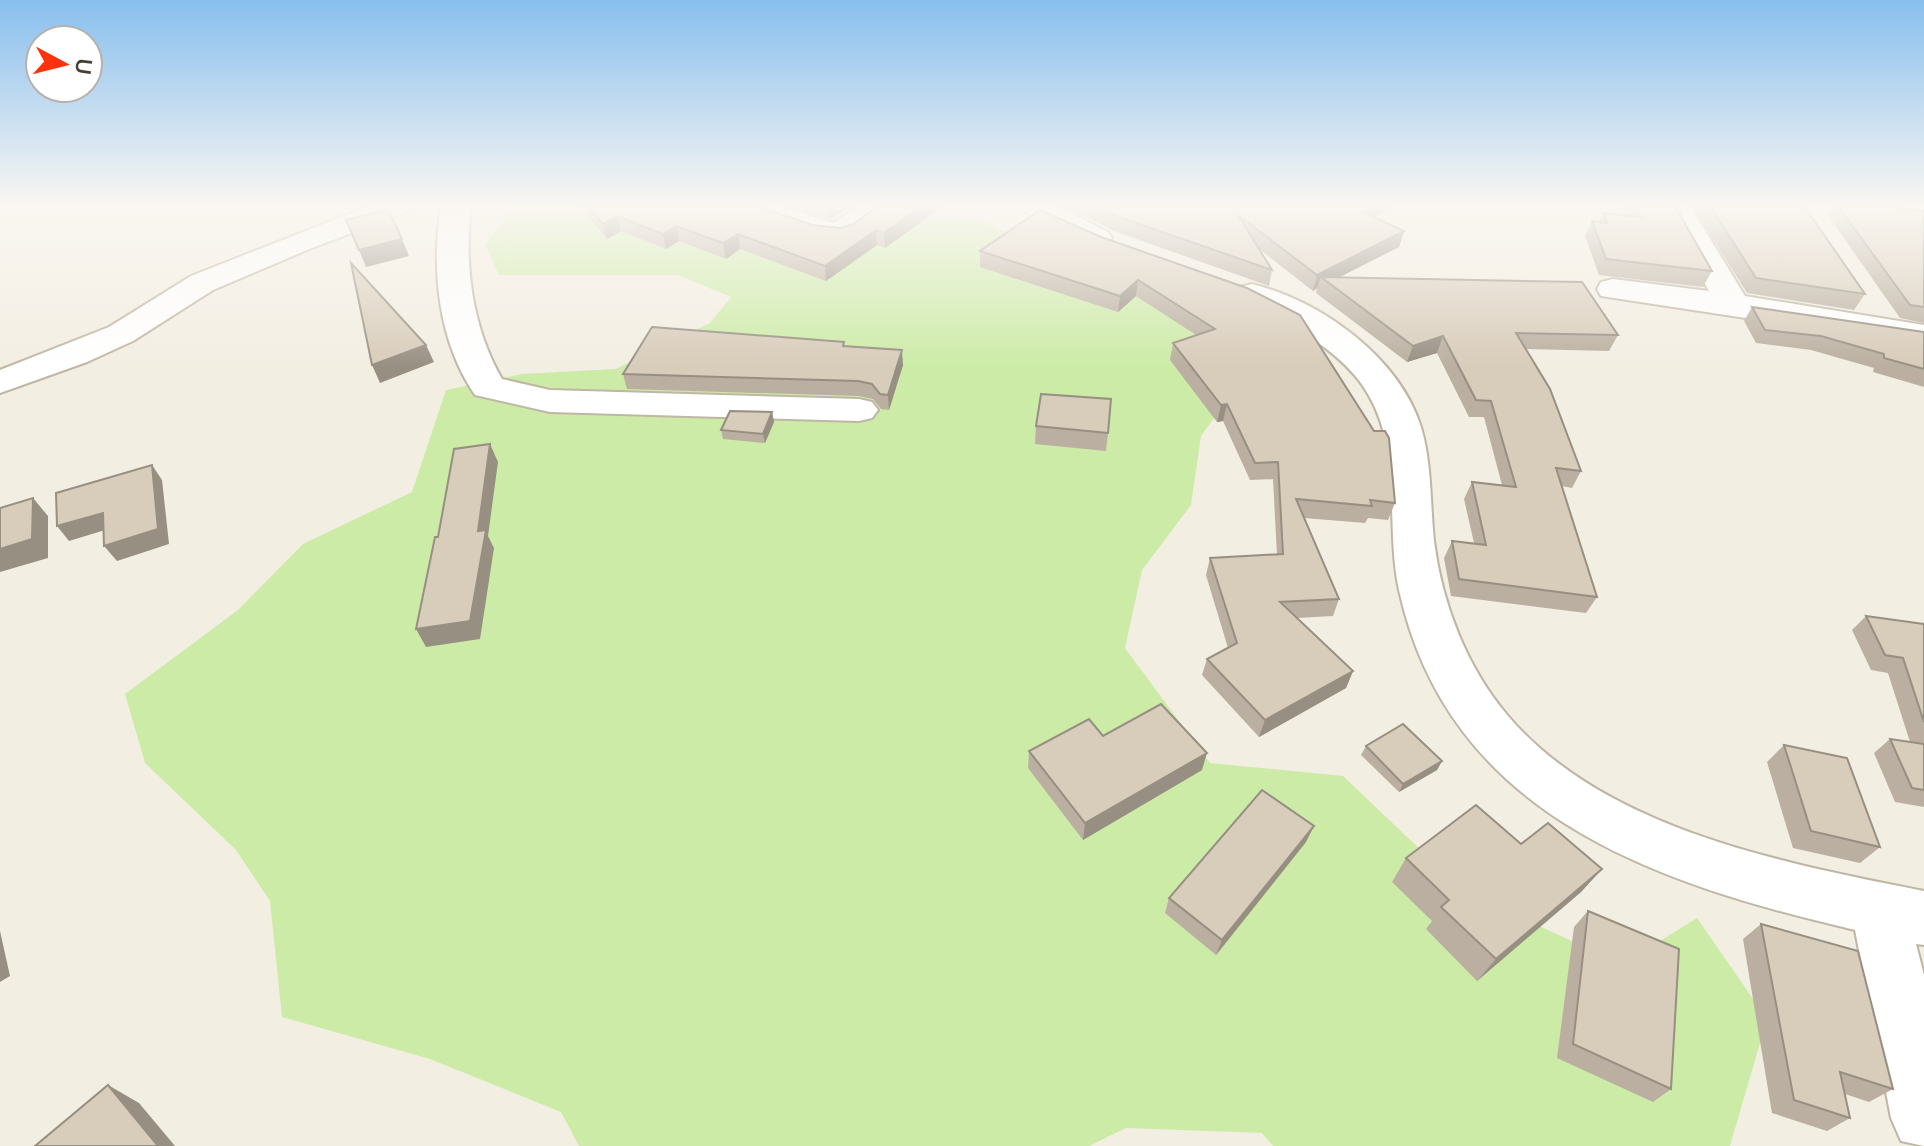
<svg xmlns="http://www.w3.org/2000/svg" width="1924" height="1146" font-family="Mulish,sans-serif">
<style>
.green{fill:#cceba7}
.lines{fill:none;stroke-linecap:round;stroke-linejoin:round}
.minor-casing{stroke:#bfb6a4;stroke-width:4}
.minor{fill:#fff;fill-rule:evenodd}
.wall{fill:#baafa0}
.shaded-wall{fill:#978f82}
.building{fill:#d8ccba;stroke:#978f82;stroke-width:2}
</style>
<rect width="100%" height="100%" fill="#f3eee2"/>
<polygon class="green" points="514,206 754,206 850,224 909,215 982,220 1029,243 1182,297 1235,389 1201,436 1191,505 1142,570 1125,648 1210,763 1343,776 1466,893 1623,964 1697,918 1767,1019 1730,1146 1273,1146 1262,1133 1126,1128 1089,1146 579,1146 561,1112 430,1059 282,1017 270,901 236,850 145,763 125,694 238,610 303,544 412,492 446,390 522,374 616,369 710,323 731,297 678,275 499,275 485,245"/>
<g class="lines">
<defs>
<g id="minor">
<polygon points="369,206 411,206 407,212 307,250 213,290 133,341 87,362 0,393 0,370 109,327 191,276"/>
<path d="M441,206h30c-7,59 1,121 31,173l48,11 309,9 13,3 6,8 -6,8 -13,3 -309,-9 -75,-17c-37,-54 -44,-126 -34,-189z"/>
<polygon points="737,206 781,206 829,222 835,222 859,206 893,206 853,237 842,240 815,237 741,212"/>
<polygon points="1021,206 1058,206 1108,232 1112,238 1108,244 1097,247 1086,244 1025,212"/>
<polygon points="1661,206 1690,206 1745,296 1924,325 1924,345 1601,296 1597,289 1601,282 1613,279 1709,291"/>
<path d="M1252,284c69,17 147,73 169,143 11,37 9,76 13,114 8,63 33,127 74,175 97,114 276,147 416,175v54l-8,-1 8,31v171l-23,-5 -10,-23 -36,-188c-200,-47 -406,-114 -456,-340 -14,-64 4,-137 -31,-196 -18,-32 -54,-56 -86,-74 -14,-8 -37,-12 -46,-26l4,-7z"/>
</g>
</defs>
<use href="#minor" class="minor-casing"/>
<use href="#minor" class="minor"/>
</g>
<g class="wall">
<polygon points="579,206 757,206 812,225 840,228 943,206 885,248 877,245 826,281 740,249 726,259 679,241 666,249 621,231 607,239"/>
<polygon points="791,206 853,206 829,219"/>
<polygon points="1064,206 1392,206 1374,217 1404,231 1399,247 1339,277 1618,335 1609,351 1526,349 1581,471 1572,488 1562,486 1597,597 1586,613 1451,596 1444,558 1452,541 1474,543 1464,499 1472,482 1502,485 1484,417 1469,417 1437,353 1407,362 1316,293 1317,288 1313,291 1259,249 1272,270 1269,286 1114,231"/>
<polygon points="1622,206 1675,206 1712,271 1703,287 1599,275 1585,236 1592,221 1599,222 1603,213 1626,215"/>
<polygon points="1692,206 1804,206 1865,294 1854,310 1747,293"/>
<polygon points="1832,206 1881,206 1924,211 1924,323 1900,318 1827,214"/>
<polygon points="1101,237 1247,288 1395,503 1388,520 1368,518 1365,523 1304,518 1339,599 1333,616 1297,618 1353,671 1346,688 1259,737 1202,675 1207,659 1228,648 1206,575 1210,558 1277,555 1273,479 1250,480 1223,421 1217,422 1170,360 1173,343 1196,335 1136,296 1118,312 980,267 980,251"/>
<polygon points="1752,307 1924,332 1924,387 1873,372 1874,368 1811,350 1756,343 1744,321"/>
<polygon points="844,342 845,346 903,365 889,410 881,409 873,399 859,396 627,389 623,374"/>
<polygon points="772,412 774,422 765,443 723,439 721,430"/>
<polygon points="1036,426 1108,433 1106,451 1035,444"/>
<polygon points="1866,616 1924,624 1924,807 1895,802 1874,753 1890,739 1910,742 1888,673 1871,670 1852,630"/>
<polygon points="1103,736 1202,770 1083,840 1028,768 1029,751"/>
<polygon points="1784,745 1880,847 1860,863 1793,848 1767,762"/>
<polygon points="1366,746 1442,761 1437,770 1399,792 1361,755"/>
<polygon points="1306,842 1216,955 1165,913 1169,898"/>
<polygon points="1521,844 1602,869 1581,892 1477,981 1426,929 1432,921 1392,882 1406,858"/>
<polygon points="1588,911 1671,1089 1653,1102 1557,1058 1574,927"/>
<polygon points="1761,924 1893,1089 1869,1102 1845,1094 1850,1118 1827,1131 1772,1113 1743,939"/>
</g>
<g class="shaded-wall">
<polygon points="828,206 853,206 829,219"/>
<polygon points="922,206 943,206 885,248 884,233"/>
<polygon points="1372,206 1392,206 1359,227 1363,212"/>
<polygon points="617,216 621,231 607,239 603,224"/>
<polygon points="676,226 679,241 666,249 663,234"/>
<polygon points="876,230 877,245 826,281 825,266"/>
<polygon points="1404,231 1399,247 1328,283 1321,277 1317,288 1313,291 1317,275"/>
<polygon points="738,234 740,249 726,259 723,243"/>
<polygon points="402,239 409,256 366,267 359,250"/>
<polygon points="1138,280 1136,296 1118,312 1120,296"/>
<polygon points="1443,336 1437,353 1407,362 1413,346"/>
<polygon points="426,345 434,362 380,383 372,365"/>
<polygon points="902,350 903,365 889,410 888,395"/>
<polygon points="1227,404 1223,421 1217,422 1221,405"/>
<polygon points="772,412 774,422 765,443 763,434"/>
<polygon points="490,444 498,462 488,536 494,548 480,639 426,647 416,629 478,531"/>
<polygon points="152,465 162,480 169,544 117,561 104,546"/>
<polygon points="33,498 48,516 48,558 0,572 0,549"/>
<polygon points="103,513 115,527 69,541 57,526"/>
<polygon points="1353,671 1346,688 1259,737 1265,720"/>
<polygon points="1207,753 1202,770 1083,840 1085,823"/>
<polygon points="1442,761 1437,770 1399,792 1403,784"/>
<polygon points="1314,826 1306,842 1216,955 1222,940"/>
<polygon points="1602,869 1581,892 1477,981 1496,959"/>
<polygon points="0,931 10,976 0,982"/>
<polygon points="108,1085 139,1103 175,1146 158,1146"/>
</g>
<g class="building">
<polygon points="587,206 757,206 812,225 840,228 854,224 877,206 922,206 884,233 876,230 825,266 738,234 723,243 676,226 663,234 617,216 603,224"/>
<polygon points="1096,206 1372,206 1363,212 1404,231 1317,275 1238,215 1272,270 1116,216"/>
<polygon points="1636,206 1675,206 1712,271 1606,259 1592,221 1607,223 1603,213 1641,217"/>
<polygon points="1710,206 1804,206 1865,294 1756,278"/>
<polygon points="1838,206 1881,206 1924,211 1924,307 1910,305"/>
<polygon points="388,209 402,239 359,250 346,220"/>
<polygon points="1040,210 1101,237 1247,288 1300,315 1374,431 1385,431 1389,438 1395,503 1370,500 1372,506 1296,499 1339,599 1280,602 1353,671 1265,720 1207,659 1237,643 1210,558 1283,554 1278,462 1255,463 1227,404 1221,405 1173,343 1215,329 1138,280 1120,296 980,251"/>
<polygon points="351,263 426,345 372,365"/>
<polygon points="1321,277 1582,282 1618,335 1516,333 1550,389 1581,471 1556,468 1597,597 1459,579 1452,541 1486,545 1472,482 1516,487 1491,401 1476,400 1443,336 1413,346"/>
<polygon points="1752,307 1924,332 1924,369 1884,358 1884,354 1821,336 1765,330"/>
<polygon points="652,327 844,342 843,346 902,350 888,395 880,394 872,384 858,381 623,374"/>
<polygon points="1041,394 1111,399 1108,433 1036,426"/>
<polygon points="730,411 772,412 763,434 721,430"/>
<polygon points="490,444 478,531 486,530 470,621 416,629 435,537 438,537 454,449"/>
<polygon points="152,465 158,529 104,546 103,513 57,526 56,493"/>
<polygon points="33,498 32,539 0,549 0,508"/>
<polygon points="1866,616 1924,624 1924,722 1903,658 1885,655"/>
<polygon points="1161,704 1207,753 1085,823 1029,751 1089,719 1103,736"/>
<polygon points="1403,724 1442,761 1403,784 1366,746"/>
<polygon points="1890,739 1924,744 1924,790 1912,788"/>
<polygon points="1784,745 1847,758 1880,847 1811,831"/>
<polygon points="1262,790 1314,826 1222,940 1169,898"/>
<polygon points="1476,805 1521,844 1548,823 1602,869 1496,959 1441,907 1449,900 1406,858"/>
<polygon points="1588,911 1679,949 1671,1089 1573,1044"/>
<polygon points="1761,924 1858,951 1893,1089 1840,1072 1850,1118 1794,1100"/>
<polygon points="108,1085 158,1146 35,1146"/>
</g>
<linearGradient id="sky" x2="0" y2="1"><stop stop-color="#88bfee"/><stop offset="0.56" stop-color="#faf7f2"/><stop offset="1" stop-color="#faf7f2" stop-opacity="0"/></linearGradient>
<rect width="1924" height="367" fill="url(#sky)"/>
<g transform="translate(64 64) rotate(97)"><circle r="38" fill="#ffffff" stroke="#b5b2ad" stroke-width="2"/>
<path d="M0-6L14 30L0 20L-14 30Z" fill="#ff320d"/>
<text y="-12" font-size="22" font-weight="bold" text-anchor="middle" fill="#453e32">U</text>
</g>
</svg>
